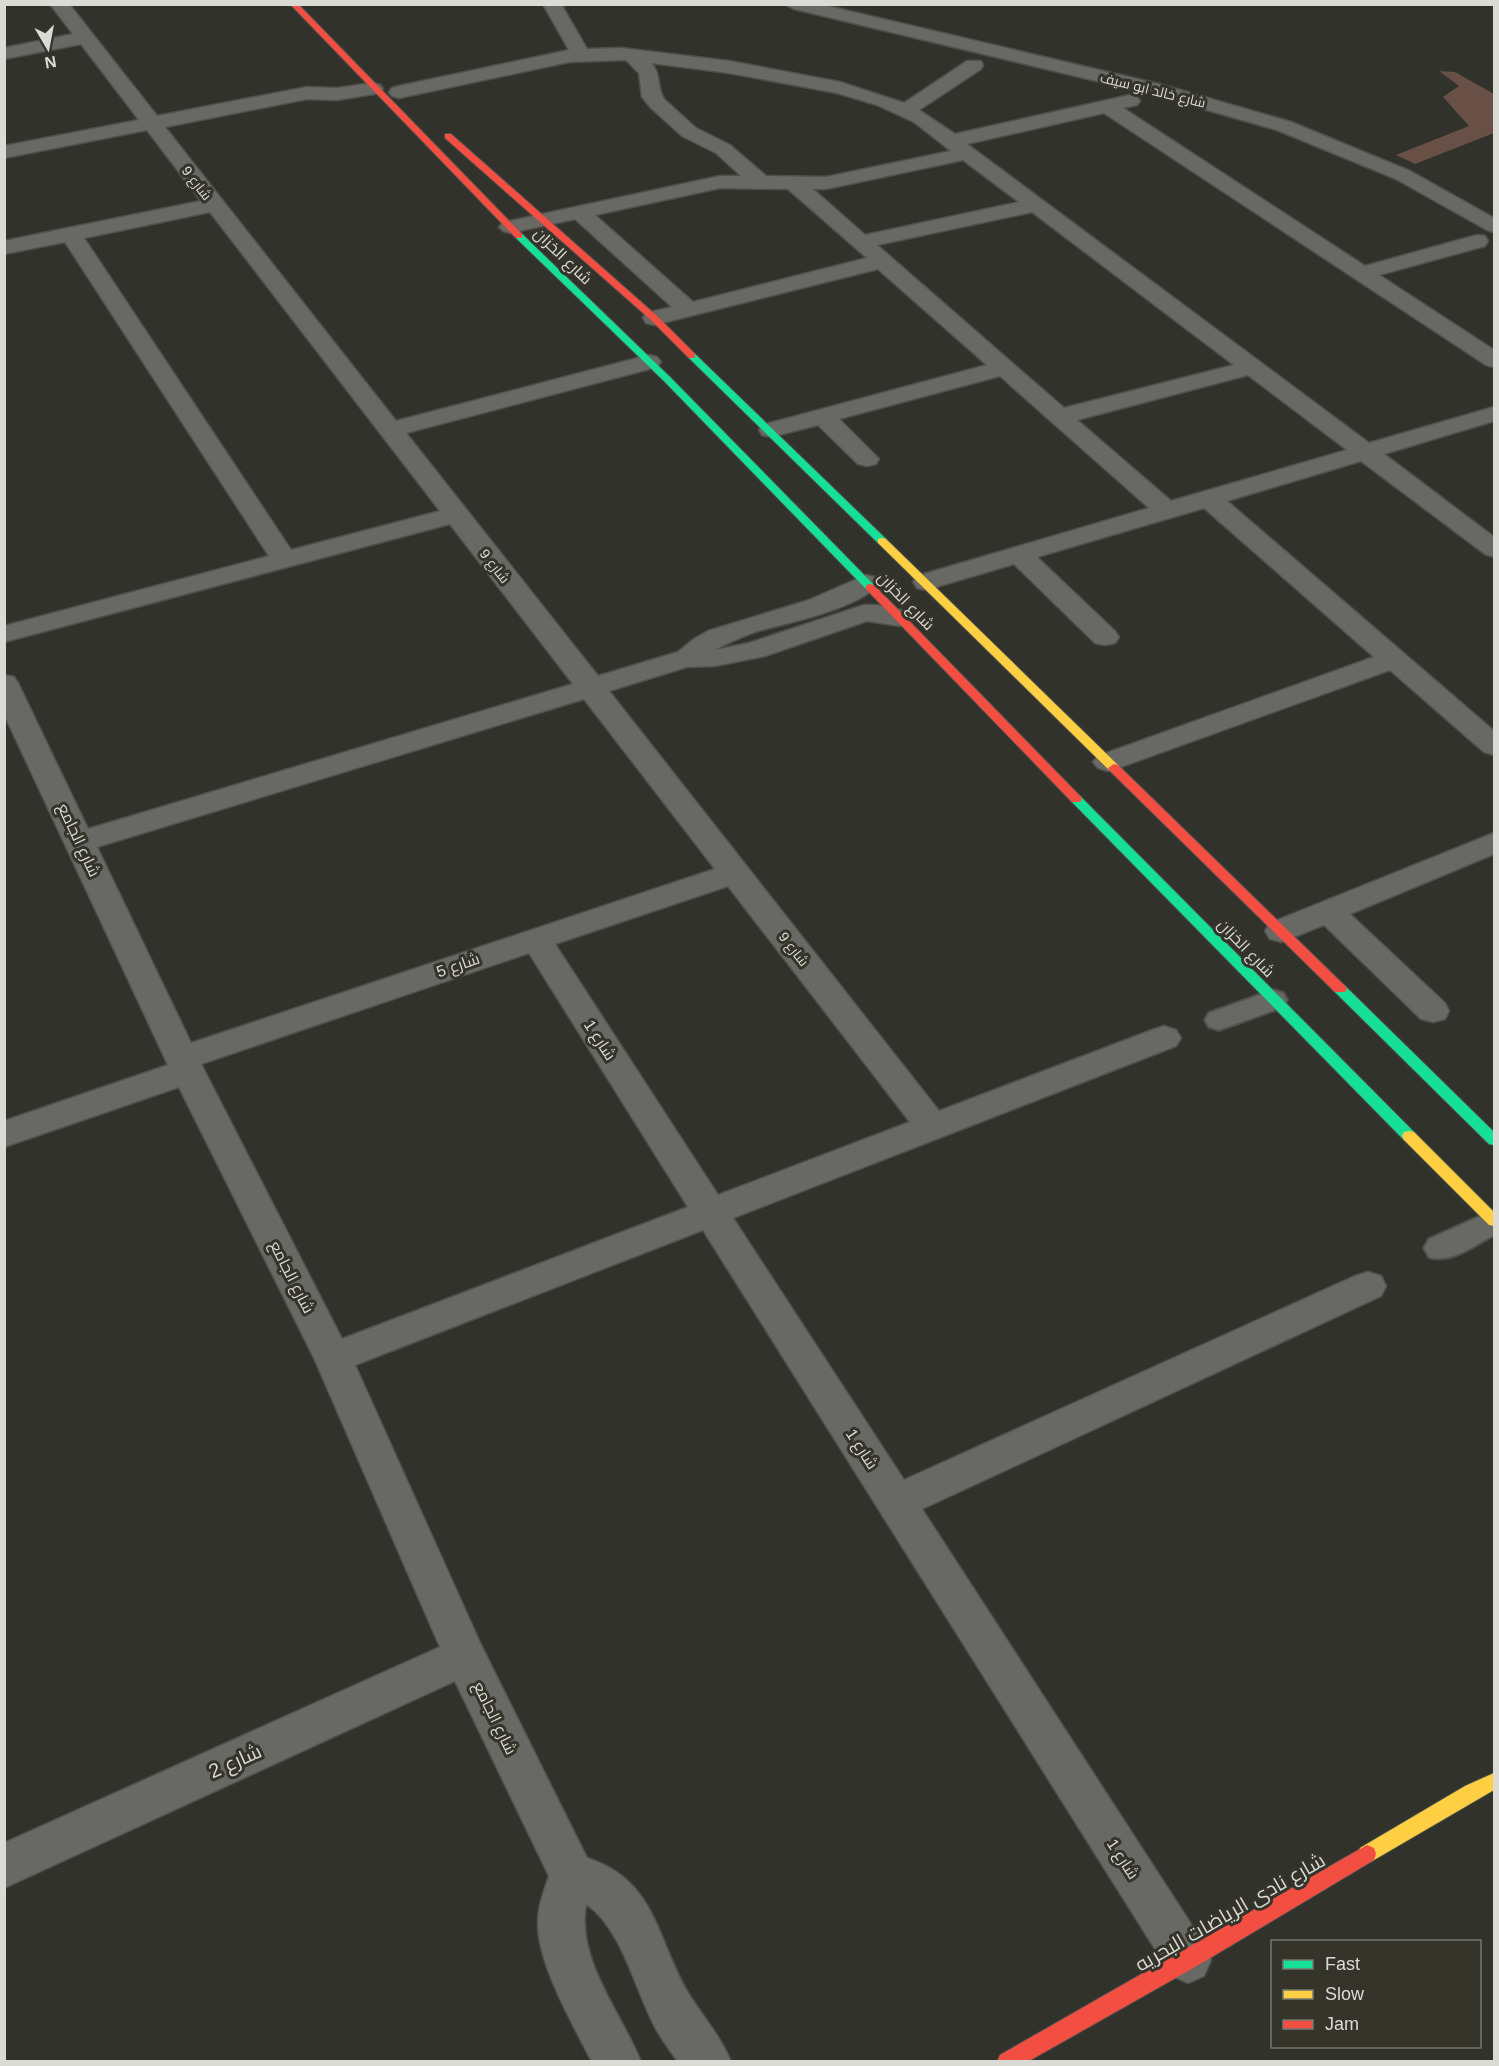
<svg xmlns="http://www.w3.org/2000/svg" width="1499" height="2066" font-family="Helvetica,Cairo,sans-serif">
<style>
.green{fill:#685046}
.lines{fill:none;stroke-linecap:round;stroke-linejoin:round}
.lane-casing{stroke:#50504b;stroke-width:4}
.street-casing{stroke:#50504b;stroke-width:3}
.fast-casing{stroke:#50504b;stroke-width:2}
.slow-casing{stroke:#50504b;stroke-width:2}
.jam-casing{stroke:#50504b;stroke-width:2}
.lane{fill:#686864;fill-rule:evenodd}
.street{fill:#686864;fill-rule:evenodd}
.fast{fill:#16e098;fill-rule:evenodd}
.slow{fill:#ffcf43;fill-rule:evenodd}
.jam{fill:#f24e42;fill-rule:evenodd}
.labels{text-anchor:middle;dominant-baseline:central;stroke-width:6;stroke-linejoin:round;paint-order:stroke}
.far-street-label{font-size:14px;fill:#dbdbd5;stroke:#34342b}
.street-label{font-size:16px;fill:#dbdbd5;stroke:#34342b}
.near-street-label{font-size:20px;fill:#dbdbd5;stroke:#34342b}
</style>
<rect width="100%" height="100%" fill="#32322d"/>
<polygon class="green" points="1439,71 1455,72 1494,94 1494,133 1415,164 1396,155 1469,126 1443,97 1459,86"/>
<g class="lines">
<defs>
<g id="lane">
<polygon points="1273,990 1283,993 1287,1000 1283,1007 1219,1030 1209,1027 1205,1020 1209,1013"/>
<path d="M1494,1210v25c-19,10 -43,29 -65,22l-5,-9 5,-9z"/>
</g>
<g id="street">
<path d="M50,4h19l88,112 150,-29 30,1 36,-5 7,2 3,4 -3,4 -43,7 -30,-1 -142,28 231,294 253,-66 8,2 4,5 -4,5 -251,66 192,243 80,-24 16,-13 14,-8 101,-31 57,-25 9,2 4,6c-17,25 -92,40 -121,48 -15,5 -29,11 -43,19l34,-7 115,-38h13l33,7 3,6 -3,6 -10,2 -33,-5 -102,35 -50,10 -28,1 -78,24 330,420 213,-81 12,-4 12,4 5,8 -5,8 -443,172 171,262 451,-204 13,-4 13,4 5,10 -5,10 -459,213 282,435 7,16 -7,16 -16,7 -16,-7 -469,-746 -348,135 126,280 106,213c71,23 69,83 103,138 14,22 31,41 41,66h-53c-8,-12 -17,-23 -23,-35 -20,-37 -33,-99 -69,-123 -10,56 35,108 55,158h-49c-19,-38 -55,-99 -54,-140 0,-16 6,-31 11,-46l-94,-195 -451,207v-45l436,-196 -126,-289 -135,-271 -175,60v-26l164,-56 -164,-351v-39l10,2 4,6 70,146 485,-145 -123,-160 -446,118v-16l265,-70 -204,-314 -61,12v-13l197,-40 -54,-71 -143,28v-12l135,-26 -58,-76 -77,15v-11l69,-14zM210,212l230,299 -149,39 -207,-312zM584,699l131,170 -524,174 -94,-196zM728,886l182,236 -192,73 -163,-251zM529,953l159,254 -346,132 -141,-275z"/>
<path d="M543,4h18l26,45 34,-1 108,13 111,21 64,21 63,-42h14l2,4 -2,4 -62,41 36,24 175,-39 7,2 3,4 -3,4 -14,3 242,158 112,-31 8,1 3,5 -3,5 -106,29 115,75v17l-8,-2 -382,-252 -137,31 402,299 125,-36v14l-110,33 110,83v20l-9,-3 -124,-93 -134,40 267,230v24l-10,-3 -94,-82 -272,98 -10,3 -10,-3 -5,-6 5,-6 276,-99 -170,-149 -167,49 78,74 4,6 -4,6 -10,2 -10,-2 -81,-79 -88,26 -9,-2 -4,-6 4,-6 232,-68 -149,-132 -161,43 40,40 -3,5 -9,2 -9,-2 -40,-39 -47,12 -9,-2 -3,-5 3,-5 225,-60 -109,-96 -224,56 -8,-2 -3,-5 3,-5 26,-6 -97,-88 -65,14 -7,-2 -4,-4 4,-4 7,-2 210,-45h21l-25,-23 -34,-17 -31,-28 -9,-11 -3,-24 -13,-13 -57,2 -170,36 -7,-2 -3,-4 3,-4 7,-2 170,-36zM651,63l78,10 108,20 40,12 37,17 37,29 -125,26 -60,-1 -36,-31 -34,-17 -31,-28c-9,-11 -3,-26 -14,-37zM963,160l56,42 -154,33 -52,-46h13zM720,188l68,1 79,69 -174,44 -98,-87zM1032,212l202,153 -170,43 -187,-163zM1248,375l99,75 -176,51 -94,-81z"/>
<polygon points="785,4 819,4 1163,85 1291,122 1410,171 1494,218 1494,232 1487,230 1396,179 1277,130 1151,94 794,9"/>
<polygon points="1494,833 1494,854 1350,914 1445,1003 1449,1011 1445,1019 1433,1022 1421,1019 1324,925 1281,942 1270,939 1265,931 1270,923"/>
</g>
<g id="fast">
<polygon points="516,234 522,234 670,377 874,585 874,589 866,589 664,381 516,238"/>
<polygon points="689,354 695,354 886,539 886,543 878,543 689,358"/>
<polygon points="1076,795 1080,796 1414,1132 1416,1136 1414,1140 1404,1140 1072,802 1070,799 1072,796"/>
<polygon points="1340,984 1345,986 1494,1132 1494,1145 1489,1144 1335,992 1333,989"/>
</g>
<g id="slow">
<polygon points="882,538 886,539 1118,765 1120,768 1118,771 1110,771 878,543 878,539"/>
<polygon points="1409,1131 1414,1132 1494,1212 1494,1226 1489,1225 1404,1140 1402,1136 1404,1132"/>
<polygon points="1494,1773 1494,1790 1374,1860 1367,1863 1360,1860 1358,1854 1360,1848 1465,1786"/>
</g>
<g id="jam">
<polygon points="290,4 298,4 522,234 522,238 516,238"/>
<polygon points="445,134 451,134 657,316 695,354 695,358 689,358 651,320 445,138"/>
<polygon points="870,584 874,585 1080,796 1082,799 1080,802 1072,802 866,589 866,585"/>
<polygon points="1114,764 1118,765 1345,986 1347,989 1345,992 1335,992 1110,771 1108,768"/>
<polygon points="1367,1845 1374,1848 1376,1854 1374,1860 1195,1967 1027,2062 997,2062 1000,2055"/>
</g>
</defs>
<use href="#lane" class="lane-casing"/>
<use href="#street" class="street-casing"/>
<use href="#fast" class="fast-casing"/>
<use href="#slow" class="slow-casing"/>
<use href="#jam" class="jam-casing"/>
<use href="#lane" class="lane"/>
<use href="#street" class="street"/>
<use href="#fast" class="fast"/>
<use href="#slow" class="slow"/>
<use href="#jam" class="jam"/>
</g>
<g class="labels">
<g class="far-street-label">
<text transform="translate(1153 90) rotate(14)">شارع خالد ابو سيف</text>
<text transform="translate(197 183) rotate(52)">شارع 9</text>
<text transform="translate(495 566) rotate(52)">شارع 9</text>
<text transform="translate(794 949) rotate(52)">شارع 9</text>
</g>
<g class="street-label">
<text transform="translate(563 256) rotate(44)">شارع الخزان</text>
<text transform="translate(906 601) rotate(46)">شارع الخزان</text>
<text transform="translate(79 840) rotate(65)">شارع الجامع</text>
<text transform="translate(1246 948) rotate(46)">شارع الخزان</text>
<text transform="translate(458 965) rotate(-19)">شارع 5</text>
<text transform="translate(600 1040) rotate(57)">شارع 1</text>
<text transform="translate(292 1277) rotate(63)">شارع الجامع</text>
<text transform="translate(862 1449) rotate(57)">شارع 1</text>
<text transform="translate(495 1718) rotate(64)">شارع الجامع</text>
<text transform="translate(1123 1859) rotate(57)">شارع 1</text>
</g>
<g class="near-street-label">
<text transform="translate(235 1761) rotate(-24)">شارع 2</text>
<text transform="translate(1230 1912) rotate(-30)">شارع نادى الرياضات البحريه</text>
</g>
</g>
<rect width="1499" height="2066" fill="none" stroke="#dbdbd5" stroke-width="12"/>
<rect x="1271" y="1940" width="210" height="108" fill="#34342b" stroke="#77776f" stroke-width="1.5"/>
<rect x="1283" y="1960" width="30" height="9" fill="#16e098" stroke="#77776f" stroke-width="1.5"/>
<text x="1325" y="1970" font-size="18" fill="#dbdbd5">Fast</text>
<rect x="1283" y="1990" width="30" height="9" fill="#ffcf43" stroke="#77776f" stroke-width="1.5"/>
<text x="1325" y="2000" font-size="18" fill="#dbdbd5">Slow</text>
<rect x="1283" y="2020" width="30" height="9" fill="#f24e42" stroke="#77776f" stroke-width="1.5"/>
<text x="1325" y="2030" font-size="18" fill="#dbdbd5">Jam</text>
<g transform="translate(48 48) rotate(170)" stroke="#34342b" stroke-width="4.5" paint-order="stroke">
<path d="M0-4.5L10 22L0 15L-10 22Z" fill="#dbdbd5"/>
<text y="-9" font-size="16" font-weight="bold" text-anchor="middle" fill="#dbdbd5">N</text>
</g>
</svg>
